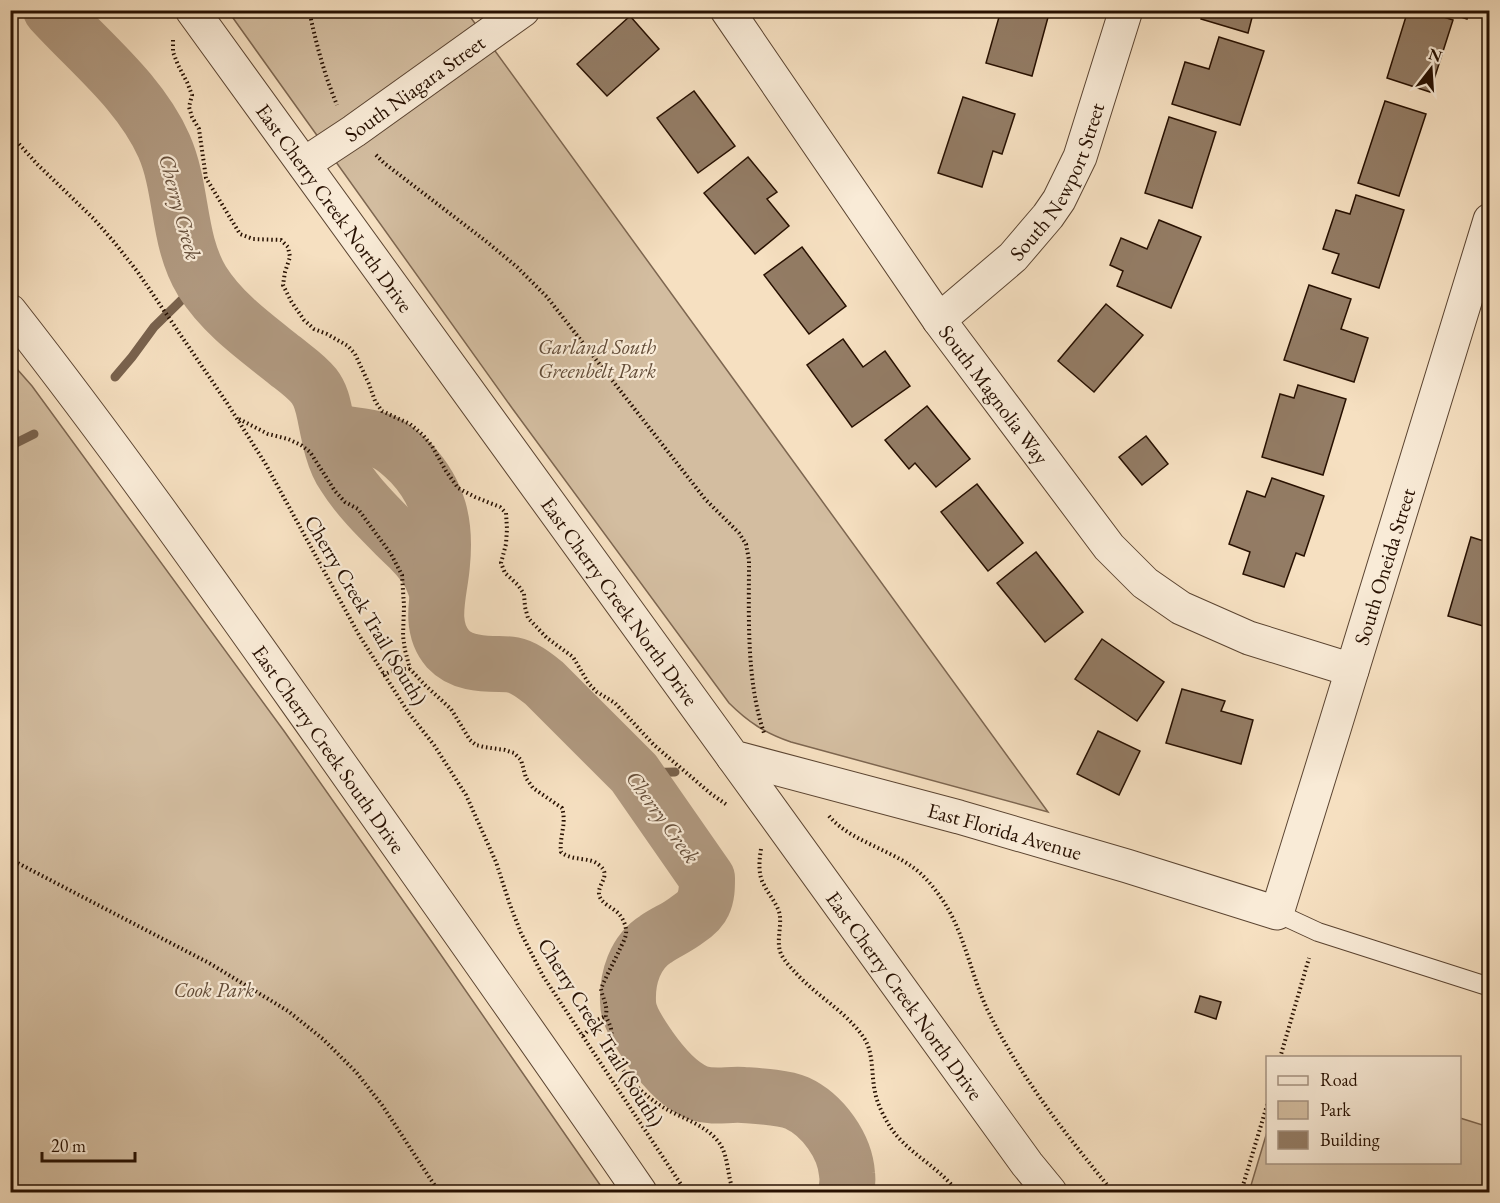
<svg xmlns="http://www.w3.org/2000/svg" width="1500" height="1203" font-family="'EB Garamond',serif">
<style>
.green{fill:#d3bda0;stroke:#7d6650;stroke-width:1.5}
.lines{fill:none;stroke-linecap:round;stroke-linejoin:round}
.stream{stroke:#79624d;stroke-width:9}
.river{stroke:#b09980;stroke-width:56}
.building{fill:#937c65;stroke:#271001;stroke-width:1.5}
.service-casing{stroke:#5b4431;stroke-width:20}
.minor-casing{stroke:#5b4431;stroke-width:35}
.tertiary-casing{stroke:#5b4431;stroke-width:35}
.path{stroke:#271001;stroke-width:4;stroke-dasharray:1.5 3;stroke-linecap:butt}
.service{stroke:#f9ebd7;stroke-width:18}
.minor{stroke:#f9ebd7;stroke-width:33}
.tertiary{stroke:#f9ebd7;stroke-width:33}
.labels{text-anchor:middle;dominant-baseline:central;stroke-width:4.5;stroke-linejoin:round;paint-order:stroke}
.street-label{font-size:21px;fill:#271001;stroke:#f9ebd7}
.park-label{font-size:21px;font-style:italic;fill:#634d39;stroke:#f9ebd7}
.water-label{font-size:22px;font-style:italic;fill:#654e3a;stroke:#f9ebd7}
</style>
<rect width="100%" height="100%" fill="#f6e0c1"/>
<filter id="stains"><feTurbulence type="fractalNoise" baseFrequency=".00333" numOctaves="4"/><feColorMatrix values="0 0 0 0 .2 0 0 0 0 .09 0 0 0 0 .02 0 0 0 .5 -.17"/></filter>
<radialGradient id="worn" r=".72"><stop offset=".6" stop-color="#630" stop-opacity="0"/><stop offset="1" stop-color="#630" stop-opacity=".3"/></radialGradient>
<g class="green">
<path d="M228,11h238l582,801 -257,-70c-26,-9 -43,-20 -62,-39l-217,-295z"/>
<polygon points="10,361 32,386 284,731 432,942 605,1192 11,1192"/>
<polygon points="1460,1118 1489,1127 1489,1192 1249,1192 1267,1132 1268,1162 1460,1162"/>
</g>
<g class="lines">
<g class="stream">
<polyline points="115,377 132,357 154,327 202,280"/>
<polyline points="10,446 34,434"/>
<polyline points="634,773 675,772"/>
</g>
<g class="river">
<path d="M51,10c39,43 89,82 113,136 19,43 13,94 38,135 20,32 52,55 81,78 11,9 22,16 31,27 7,9 9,19 11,29 4,20 8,44 19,60 15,24 37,45 57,65 11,10 22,21 29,34 3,6 5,12 7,17"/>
<path d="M329,429c18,8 40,5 57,14 10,5 18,13 25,20 28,30 35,61 31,101 -2,28 -15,61 6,85 13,14 33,15 51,15 4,0 9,0 14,1 11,2 22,11 31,18l90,90 73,105c0,9 0,18 -4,26 -3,7 -10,12 -16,16 -10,8 -21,12 -31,19 -21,13 -29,39 -28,63 0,15 13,33 21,45 12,17 29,38 49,46 16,5 29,1 45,2 15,1 40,2 54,8 26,12 48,43 50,71 1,6 0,13 -1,18"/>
</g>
</g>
<g class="building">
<polygon points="1001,10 1050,10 1032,76 986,63"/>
<polygon points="1204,10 1254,10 1248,33 1201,19"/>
<polygon points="1408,10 1422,10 1453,20 1430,92 1387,78"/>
<polygon points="1453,10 1470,10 1467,19 1452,14"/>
<polygon points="630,16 659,49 607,96 577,64"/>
<polygon points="1219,37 1264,51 1240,125 1172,104 1185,62 1209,69"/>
<polygon points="694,91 735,146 698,173 657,118"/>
<polygon points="963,97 1015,114 1002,154 993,151 982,187 938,173"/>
<polygon points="1385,101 1426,114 1399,196 1358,183"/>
<polygon points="1169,117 1216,132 1192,208 1145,193"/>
<polygon points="748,157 777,192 767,199 789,226 755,254 704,193"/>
<polygon points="1356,195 1404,210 1379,288 1332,273 1339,254 1323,249 1336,210 1350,214"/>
<polygon points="1159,220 1201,237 1171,308 1117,286 1123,271 1110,265 1121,238 1147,249"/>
<polygon points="802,247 846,306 809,334 764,275"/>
<polygon points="1309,285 1351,299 1341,329 1368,338 1354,382 1284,360"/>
<polygon points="1106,304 1143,335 1094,392 1058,361"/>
<polygon points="843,339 863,367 885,351 910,386 852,427 807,365"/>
<polygon points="1298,385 1346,399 1323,475 1262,457 1280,394 1294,398"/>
<polygon points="927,406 970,459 936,487 915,463 909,469 885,440"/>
<polygon points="1146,436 1168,464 1142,485 1119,457"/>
<polygon points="1272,478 1324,496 1304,556 1296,553 1284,587 1243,574 1250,552 1229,544 1247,491 1265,497"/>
<polygon points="977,484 1023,543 988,571 941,512"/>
<polygon points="1471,537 1490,543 1490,628 1448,616"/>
<polygon points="1036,552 1083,612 1045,642 997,583"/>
<polygon points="1102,639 1164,682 1137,721 1075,679"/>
<polygon points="1182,689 1225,701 1221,711 1253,720 1241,764 1166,743"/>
<polygon points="1098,731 1140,751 1119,795 1077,774"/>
<polygon points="1200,996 1221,1002 1216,1019 1195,1012"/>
</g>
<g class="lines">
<defs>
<polyline id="service" points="1277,913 1318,932 1490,987"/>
<g id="minor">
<path id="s1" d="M727,10l212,310 170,227 36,36 36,25 68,30 103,32"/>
<path id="s2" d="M304,164l50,-33 169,-121"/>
<path id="s3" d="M939,320l74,-63 35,-41 11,-16 21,-43 46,-147"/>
<path id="s4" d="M733,757l294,407 23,28"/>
</g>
<g id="tertiary">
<path id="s5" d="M192,10l541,747 226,60 168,49 150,47 57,-184 156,-509"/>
<path id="s6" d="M10,311c109,139 210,283 312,427 106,151 214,302 318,454"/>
</g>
</defs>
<use href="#service" class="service-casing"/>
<use href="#minor" class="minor-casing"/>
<use href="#tertiary" class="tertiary-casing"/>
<g class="path">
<path d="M309,10c7,33 15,64 28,95"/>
<polyline points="173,40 173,52 178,65 187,82 192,95 189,107 192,117 199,129 206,178 240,234 253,239 281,240 288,247 290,257 285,272 283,285 291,301 304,320 314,329 327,334 348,346 355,354 369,384 375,401 382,411 410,424 423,435 432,446 446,471 458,488 475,497 500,507 506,513 507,529 506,544 501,563 505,573 518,585 524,594 525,607 528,618 547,638 573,657 589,684 597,692 615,703 654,745 710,793 727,805"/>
<polyline points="10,134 38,165 94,219 114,242 137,271 227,403 265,463 359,635 408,712 434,745 466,795 496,862 510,905 521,933 543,976 686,1192"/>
<path d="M376,155l8,8 103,79 30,25 30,30 158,202 34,34 7,11 3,16c0,56 -3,120 15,173"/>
<path d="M239,419l29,15 20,5 13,6 9,7 25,39 10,11 13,7 33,45 11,21 2,31 -1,30 2,14 5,19 15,16 26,24 19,31 6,5 8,2 21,3 9,3 7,7 5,18 7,10 29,20c5,16 -3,29 -1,44 12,10 28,4 38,13 13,10 -1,18 0,29 1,9 13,13 19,19 5,5 9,14 8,21 -1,6 -5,12 -7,17 -6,13 -13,25 -18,38 1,6 4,12 5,18 1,3 0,6 0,9 1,4 4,8 5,13 1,6 0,12 2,18 4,24 33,51 53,62 18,10 42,17 54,35 9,14 7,33 14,48"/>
<polyline points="383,675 397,669 410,669"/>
<path d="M829,816c19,23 58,33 82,50 11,7 20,18 28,29 26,35 31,80 50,118 32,65 78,123 124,179"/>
<path d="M761,849c-2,12 -3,26 3,36 4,8 10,15 14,24 6,13 -3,31 3,45 3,6 9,13 14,18 21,24 51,39 69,66 10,15 7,36 11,54 2,11 8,23 14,33 17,28 50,41 68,67"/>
<polyline points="10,859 209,963 288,1011 323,1039 356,1072 382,1105 439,1192"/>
<polyline points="583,1036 597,1020 606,1016"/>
<polyline points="1280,1058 1309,958"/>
<polyline points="1241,1192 1268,1102"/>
</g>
<use href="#service" class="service"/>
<use href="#minor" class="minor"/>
<use href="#tertiary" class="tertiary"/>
</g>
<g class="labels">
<g class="street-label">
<text stroke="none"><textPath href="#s2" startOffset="134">South Niagara Street</textPath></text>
<text stroke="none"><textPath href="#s3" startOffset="186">South Newport Street</textPath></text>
<text stroke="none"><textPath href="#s5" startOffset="244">East Cherry Creek North Drive</textPath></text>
<text stroke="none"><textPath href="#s1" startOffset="468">South Magnolia Way</textPath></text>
<text stroke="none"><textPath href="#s5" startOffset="1851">South Oneida Street</textPath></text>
<text stroke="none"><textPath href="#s5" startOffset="730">East Cherry Creek North Drive</textPath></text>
<text transform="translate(366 610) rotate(59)">Cherry Creek Trail (South)</text>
<text stroke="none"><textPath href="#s6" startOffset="542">East Cherry Creek South Drive</textPath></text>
<text stroke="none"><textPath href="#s5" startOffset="1204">East Florida Avenue</textPath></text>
<text stroke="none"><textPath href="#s4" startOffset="294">East Cherry Creek North Drive</textPath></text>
<text transform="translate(601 1032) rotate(58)">Cherry Creek Trail (South)</text>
</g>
<g class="park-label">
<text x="597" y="346">Garland South<tspan x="597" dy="24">Greenbelt Park</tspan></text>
<text x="214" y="989">Cook Park</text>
</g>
<g class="water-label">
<text transform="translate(180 207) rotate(75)">Cherry Creek</text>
<text transform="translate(663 817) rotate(54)">Cherry Creek</text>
</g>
</g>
<rect width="1500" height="1203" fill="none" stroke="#f6e0c1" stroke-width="36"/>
<rect x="12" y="12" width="1476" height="1179" fill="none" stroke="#271001" stroke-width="3"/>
<rect x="18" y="18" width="1464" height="1167" fill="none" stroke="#271001" stroke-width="1.5"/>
<rect x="1266" y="1056" width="195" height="108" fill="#f9ebd7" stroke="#a59381" stroke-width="1.5"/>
<rect x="1278" y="1076" width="30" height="9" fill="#f9ebd7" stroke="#a59381" stroke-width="1.5"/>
<text x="1320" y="1086" font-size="18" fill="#271001">Road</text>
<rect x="1278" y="1101" width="30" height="18" fill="#d3bda0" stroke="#a59381" stroke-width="1.5"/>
<text x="1320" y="1116" font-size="18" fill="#271001">Park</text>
<rect x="1278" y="1131" width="30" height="18" fill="#937c65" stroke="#a59381" stroke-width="1.5"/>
<text x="1320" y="1146" font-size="18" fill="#271001">Building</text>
<g transform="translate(1431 69) rotate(17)" stroke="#f9ebd7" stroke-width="4.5" paint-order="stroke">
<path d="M0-4.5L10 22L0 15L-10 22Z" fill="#271001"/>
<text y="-9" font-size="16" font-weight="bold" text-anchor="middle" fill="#271001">N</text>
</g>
<path d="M42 1152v9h93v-9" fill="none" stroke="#271001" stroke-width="3"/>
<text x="51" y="1152" font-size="18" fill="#271001" stroke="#f9ebd7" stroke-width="4.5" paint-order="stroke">20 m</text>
<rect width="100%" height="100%" filter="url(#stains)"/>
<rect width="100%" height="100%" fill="url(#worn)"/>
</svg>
